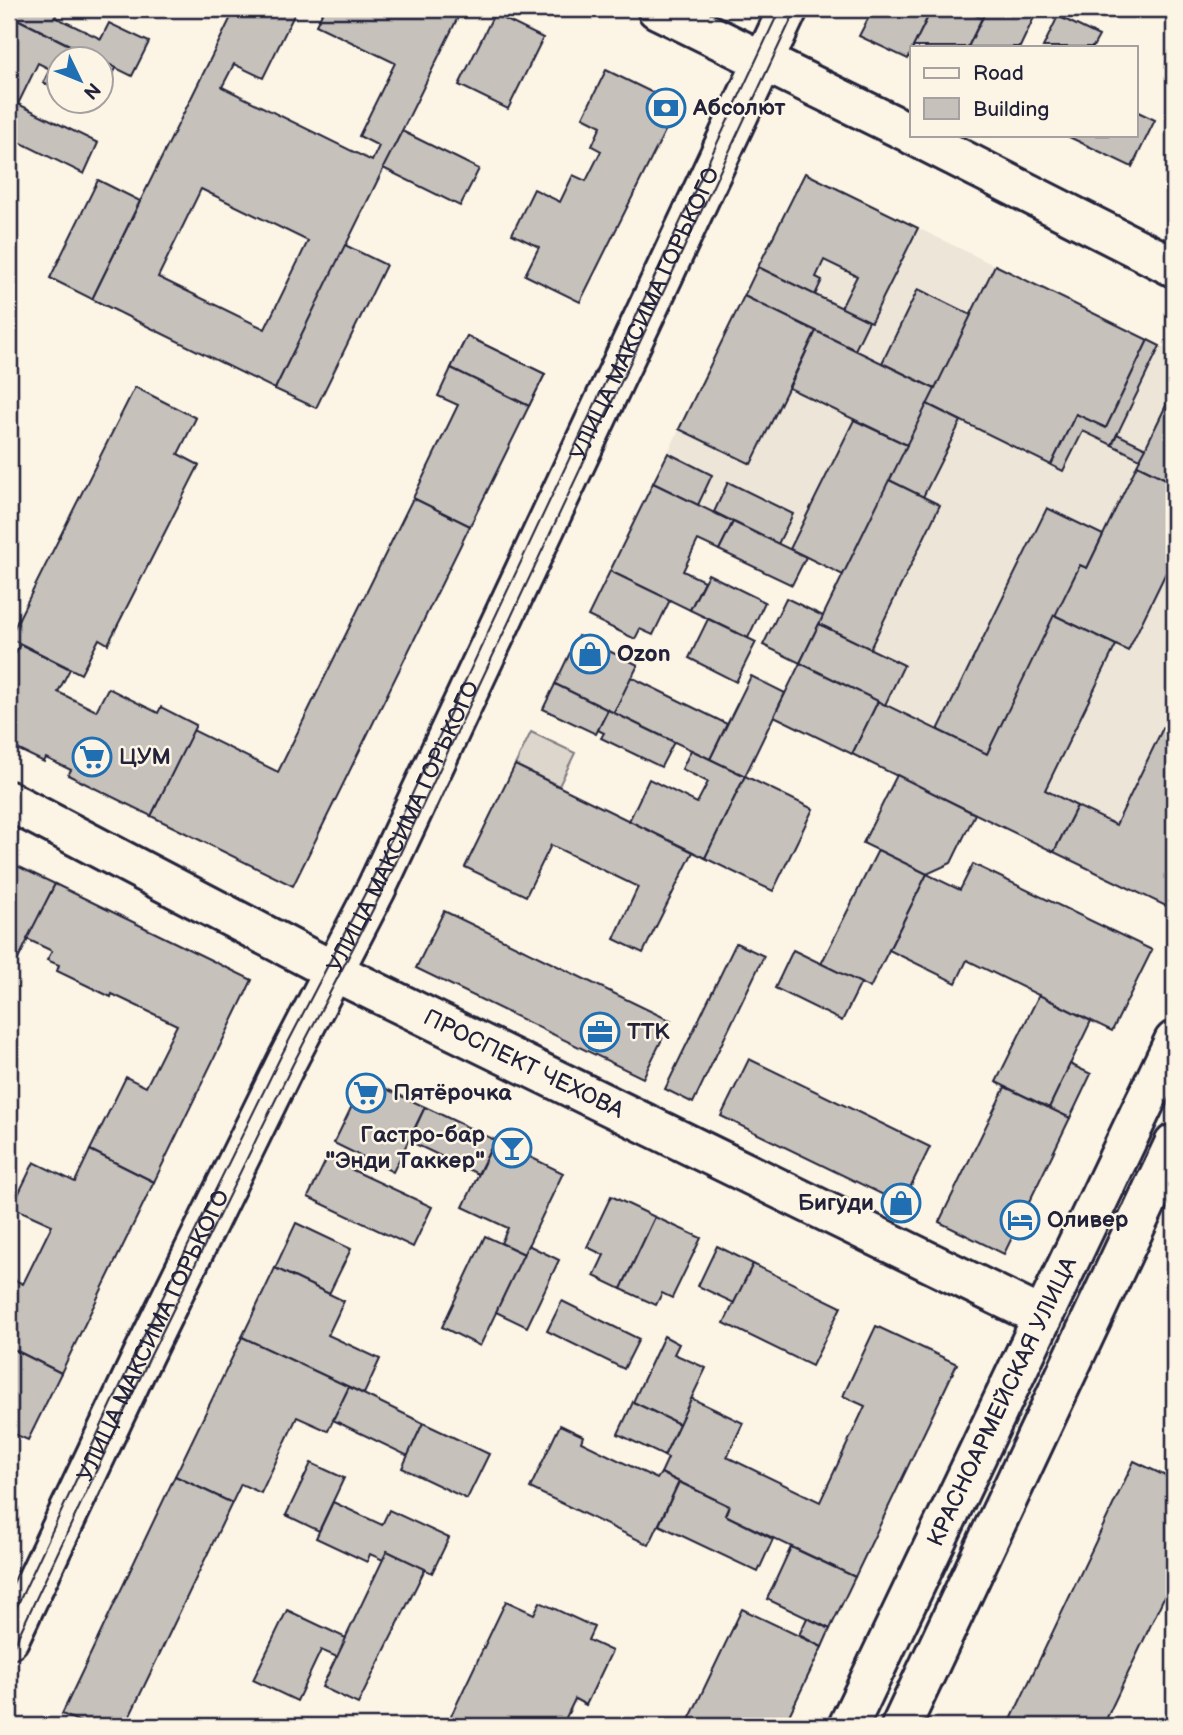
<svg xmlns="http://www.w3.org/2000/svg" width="1183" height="1735" font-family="'Balsamiq Sans',sans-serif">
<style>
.built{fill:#ece5d8}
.green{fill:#dcd6cc;stroke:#7f7c84;stroke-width:2}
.building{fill:#c6c1bb;stroke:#22223b;stroke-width:2;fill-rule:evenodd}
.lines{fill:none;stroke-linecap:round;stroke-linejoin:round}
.tertiary-casing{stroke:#22223b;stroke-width:44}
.secondary-casing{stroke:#22223b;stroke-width:44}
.primary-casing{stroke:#22223b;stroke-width:44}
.tertiary{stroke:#fcf5e5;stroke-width:38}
.secondary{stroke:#fcf5e5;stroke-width:38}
.primary{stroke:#fcf5e5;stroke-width:38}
.tram{stroke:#22223b;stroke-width:2}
.labels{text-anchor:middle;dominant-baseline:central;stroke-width:5;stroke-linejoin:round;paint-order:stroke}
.poi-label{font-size:23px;font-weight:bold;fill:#22223b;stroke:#fcf5e5;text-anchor:start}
.street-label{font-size:23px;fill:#22223b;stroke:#fcf5e5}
</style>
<rect width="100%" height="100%" fill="#fcf5e5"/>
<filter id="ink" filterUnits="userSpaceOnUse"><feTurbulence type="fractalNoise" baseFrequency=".0143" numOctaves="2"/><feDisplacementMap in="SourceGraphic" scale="14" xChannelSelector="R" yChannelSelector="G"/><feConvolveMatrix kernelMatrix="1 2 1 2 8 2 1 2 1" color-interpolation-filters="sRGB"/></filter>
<g filter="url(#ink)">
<polygon class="built" points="805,173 1174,353 1174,904 1172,909 774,716 843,575 653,483"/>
<polygon class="green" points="531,732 575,753 559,786 515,765"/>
<g class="building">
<polygon points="9,9 59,9 55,17 101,39 109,23 149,42 132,76 9,15"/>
<path d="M235,9h62l-34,69 -29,-14 -12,23 150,74 7,-15 -20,-10 36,-73 -79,-38 8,-16h138l-187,380 -183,-90zM201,189l107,52 -43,88 -107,-52z"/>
<polygon points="873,9 919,9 929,14 908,59 859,36"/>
<polygon points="932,9 962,9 982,18 968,47 913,47"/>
<polygon points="987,9 1038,9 1020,47 968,47"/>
<polygon points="494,14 543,38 508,109 459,85"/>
<polygon points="9,15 99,60 60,60 60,91 43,83 50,69 38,63 18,104 98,143 84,174 9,137"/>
<polygon points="1058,16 1099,36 1093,47 1043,47"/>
<polygon points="102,61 116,68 102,97"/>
<polygon points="606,70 678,105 580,302 525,275 539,247 512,234 534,189 560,202 573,175 586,181 601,151 592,146 601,126 583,117"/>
<polygon points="1136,111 1155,120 1132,167 1065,135 1136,135"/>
<polygon points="402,131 479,169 460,206 383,168"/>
<polygon points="805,173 918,228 871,322 841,308 857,276 824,260 816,277 822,280 815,295 758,267"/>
<polygon points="98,180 140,201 92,299 50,278"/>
<polygon points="345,245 386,265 316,408 275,389"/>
<polygon points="995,265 1148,340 1106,428 1076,414 1051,465 927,404"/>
<polygon points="758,267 869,321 855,350 744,296"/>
<polygon points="918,289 971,315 935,389 882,363"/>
<polygon points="744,296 816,331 751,464 679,429"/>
<polygon points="816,331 935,389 907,445 789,388"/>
<polygon points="467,336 545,374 529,406 451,368"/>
<polygon points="467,336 545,374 529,406 451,368"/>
<polygon points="1148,340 1160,346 1112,445 1083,431 1063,471 1051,465 1076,414 1106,428"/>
<polygon points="451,368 529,406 470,526 413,498 458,405 438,396"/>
<polygon points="135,387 196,418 178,454 199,465 108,644 99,639 81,674 9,638"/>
<polygon points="1174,389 1174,483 1137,465"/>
<polygon points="927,404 961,421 923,497 889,480"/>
<polygon points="854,420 907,445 843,575 790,549"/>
<polygon points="1117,434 1146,448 1140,459 1112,445"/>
<polygon points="668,453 712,475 698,505 653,483"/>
<polygon points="1137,465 1174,483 1174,556 1128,651 1054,615 1080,565 1087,568"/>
<polygon points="889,480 940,505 870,649 819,624"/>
<polygon points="728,482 793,514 778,544 714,512"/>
<polygon points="653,483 733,522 719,550 698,540 683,571 704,581 690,610 610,571"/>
<polygon points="413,498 470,526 293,886 151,816 193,730 278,772"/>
<polygon points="1047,508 1103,535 1087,568 1080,565 987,754 938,730"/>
<polygon points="733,522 806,557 792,585 719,550"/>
<polygon points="610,571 670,600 653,635 640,629 635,639 588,616"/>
<polygon points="708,574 765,602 748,638 690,610"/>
<polygon points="786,598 823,616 800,663 763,645"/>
<polygon points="1054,615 1116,645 1045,790 1077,806 1054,852 852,754 878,701 987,754"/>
<polygon points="708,619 756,642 736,682 689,658"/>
<polygon points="819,624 904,665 885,705 800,663"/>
<polygon points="578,636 638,665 614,713 555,684"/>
<polygon points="20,644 70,669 58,692 96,711 108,688 158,713 161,707 196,725 151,816 68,775 71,770 46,758 44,762 9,745 9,667"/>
<polygon points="800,663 878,701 852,754 774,716"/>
<polygon points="751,676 785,693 745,776 710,759"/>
<polygon points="631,677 727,724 710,759 614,713"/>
<polygon points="555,684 608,710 596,734 543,709"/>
<polygon points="1174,705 1174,904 1172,909 1054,852 1077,806 1116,825"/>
<polygon points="608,710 674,742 661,767 601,738 604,733 598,730"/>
<polygon points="691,750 745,776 705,858 629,821 649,779 697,803 708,782 682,769"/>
<polygon points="515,765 693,852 643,953 614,939 638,887 551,845 526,896 465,867"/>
<polygon points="897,775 975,814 951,863 927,874 863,843"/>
<polygon points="745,776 813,809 773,891 705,858"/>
<polygon points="878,850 927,874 870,988 821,964"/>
<polygon points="9,862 55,884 9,978"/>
<polygon points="973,864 1152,950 1112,1031 967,960 956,983 889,950 927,874 960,890"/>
<polygon points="55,884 252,980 154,1182 90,1150 126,1077 146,1087 177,1025 112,994 111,997 57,971 59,965 47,960 52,951 27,939"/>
<polygon points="444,911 671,1021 643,1078 416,968"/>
<polygon points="736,943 764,956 693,1103 665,1089"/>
<polygon points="793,950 861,983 842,1021 775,988"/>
<polygon points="1039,995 1091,1021 1049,1108 996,1082"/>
<polygon points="749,1059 930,1147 902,1204 721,1116"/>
<polygon points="1070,1064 1091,1074 1070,1118 1049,1108"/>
<polygon points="365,1079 425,1107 393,1172 334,1143"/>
<polygon points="1005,1087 1070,1118 1004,1254 939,1222"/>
<polygon points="425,1107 495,1140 478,1174 409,1141"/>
<polygon points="495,1140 563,1173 524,1254 501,1243 508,1228 463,1207"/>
<polygon points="90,1150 154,1182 61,1373 9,1347 9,1277 23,1284 52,1225 12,1207 34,1162 75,1182"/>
<polygon points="327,1158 432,1207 413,1247 308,1197"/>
<polygon points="611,1196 655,1217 621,1289 594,1276 604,1255 587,1247"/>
<polygon points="655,1217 701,1238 672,1298 662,1293 656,1305 621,1289"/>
<polygon points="296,1223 351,1249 329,1294 275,1268"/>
<polygon points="485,1236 524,1254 480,1346 442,1327"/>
<polygon points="528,1245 559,1260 527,1327 496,1312"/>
<polygon points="717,1246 753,1264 734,1303 698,1286"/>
<polygon points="753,1264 841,1307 812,1366 724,1323"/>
<polygon points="275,1268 344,1301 328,1335 380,1359 364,1394 242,1337"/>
<polygon points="562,1301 639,1339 624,1369 547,1331"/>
<polygon points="876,1326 957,1364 855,1577 725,1515 729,1506 661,1473 668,1458 664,1456 691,1398 743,1423 727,1457 820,1502 865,1406 843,1396"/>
<polygon points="664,1336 679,1344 674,1354 706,1368 679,1424 633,1402"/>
<polygon points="242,1337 349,1387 328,1431 297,1417 261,1493 241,1484 232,1503 175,1476"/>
<polygon points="9,1347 61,1373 28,1440 10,1432 9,1435"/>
<polygon points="349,1387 423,1423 408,1456 333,1420"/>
<polygon points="633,1402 679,1424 664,1456 618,1434"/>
<polygon points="423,1423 489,1454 467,1499 402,1468"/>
<polygon points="560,1425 583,1436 581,1442 657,1479 661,1473 679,1482 649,1545 530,1488"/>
<polygon points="1134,1461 1174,1480 1174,1576 1103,1726 1008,1726"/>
<polygon points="311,1463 344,1478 319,1531 286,1515"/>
<polygon points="175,1476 232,1503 125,1726 89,1726 62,1714"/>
<polygon points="679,1482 729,1506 725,1515 773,1539 758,1572 659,1525"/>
<polygon points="333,1502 382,1525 389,1510 449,1538 432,1573 387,1551 383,1560 370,1554 367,1562 316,1538"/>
<polygon points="791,1547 855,1577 830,1629 767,1599"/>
<polygon points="387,1551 425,1569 358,1704 322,1687"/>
<polygon points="506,1601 534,1614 540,1602 594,1627 588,1640 612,1651 586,1705 575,1699 562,1726 466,1726 450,1718"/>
<polygon points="742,1609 822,1647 784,1726 686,1726"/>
<polygon points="287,1610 346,1638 337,1657 321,1650 297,1701 253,1680"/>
<polygon points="807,1618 830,1629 822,1647 799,1635"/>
</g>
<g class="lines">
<defs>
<g id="tertiary">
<path id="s1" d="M9,801l332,174 701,342"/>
</g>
<g id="secondary">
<polyline points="657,9 912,134"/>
<polyline points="913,135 1174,267"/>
<path id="s2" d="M9,1639l135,-286 143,-292 89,-172 412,-880"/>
</g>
<g id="primary">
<path id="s3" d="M848,1726l326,-685"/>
<polyline points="901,1726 1174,1144"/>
</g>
</defs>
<use href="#tertiary" class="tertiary-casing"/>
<use href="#secondary" class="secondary-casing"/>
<use href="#primary" class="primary-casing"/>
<use href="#tertiary" class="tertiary"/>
<use href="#secondary" class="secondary"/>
<use href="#primary" class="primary"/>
<g class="tram">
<polyline points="9,1623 137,1350 280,1058 370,884 780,9"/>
<polyline points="9,1656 150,1357 293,1064 383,890 796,9"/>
</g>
</g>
</g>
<defs>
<symbol id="bank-ring" viewBox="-11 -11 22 22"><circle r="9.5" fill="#fcf5e5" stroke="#1f6fb2" stroke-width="1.5"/><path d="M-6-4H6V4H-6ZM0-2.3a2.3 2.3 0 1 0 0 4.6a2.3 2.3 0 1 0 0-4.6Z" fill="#1f6fb2"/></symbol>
<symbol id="shop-ring" viewBox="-11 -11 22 22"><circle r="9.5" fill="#fcf5e5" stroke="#1f6fb2" stroke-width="1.5"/><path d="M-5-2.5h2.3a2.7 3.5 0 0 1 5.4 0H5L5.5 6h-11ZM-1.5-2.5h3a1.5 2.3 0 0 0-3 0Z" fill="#1f6fb2"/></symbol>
<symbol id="supermarket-ring" viewBox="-11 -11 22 22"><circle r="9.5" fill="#fcf5e5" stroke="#1f6fb2" stroke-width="1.5"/><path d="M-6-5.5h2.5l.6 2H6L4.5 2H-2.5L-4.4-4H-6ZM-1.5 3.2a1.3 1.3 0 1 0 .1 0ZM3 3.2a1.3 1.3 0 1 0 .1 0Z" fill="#1f6fb2"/></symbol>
<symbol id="office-ring" viewBox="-11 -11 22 22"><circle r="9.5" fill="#fcf5e5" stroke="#1f6fb2" stroke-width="1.5"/><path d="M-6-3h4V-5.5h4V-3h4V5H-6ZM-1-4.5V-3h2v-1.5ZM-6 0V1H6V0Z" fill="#1f6fb2"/></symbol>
<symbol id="bar-ring" viewBox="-11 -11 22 22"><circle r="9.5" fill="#fcf5e5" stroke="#1f6fb2" stroke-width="1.5"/><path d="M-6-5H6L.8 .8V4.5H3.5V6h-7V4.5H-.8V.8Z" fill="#1f6fb2"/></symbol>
<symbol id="hotel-ring" viewBox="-11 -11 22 22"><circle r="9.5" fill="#fcf5e5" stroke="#1f6fb2" stroke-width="1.5"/><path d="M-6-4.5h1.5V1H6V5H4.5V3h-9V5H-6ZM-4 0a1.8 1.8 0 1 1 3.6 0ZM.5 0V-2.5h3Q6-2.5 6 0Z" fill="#1f6fb2"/></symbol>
</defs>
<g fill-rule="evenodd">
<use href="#bank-ring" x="644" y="86" width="44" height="44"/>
<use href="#shop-ring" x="568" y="632" width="44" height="44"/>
<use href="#supermarket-ring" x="70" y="735" width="44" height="44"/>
<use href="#office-ring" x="578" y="1010" width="44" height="44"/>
<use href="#supermarket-ring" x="344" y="1071" width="44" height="44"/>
<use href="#bar-ring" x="490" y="1126" width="44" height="44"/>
<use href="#shop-ring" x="879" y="1181" width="44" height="44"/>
<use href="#hotel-ring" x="998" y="1198" width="44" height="44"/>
</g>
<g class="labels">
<g class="poi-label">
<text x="693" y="108">Абсолют</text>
<text x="617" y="654">Ozon</text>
<text x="119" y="757">ЦУМ</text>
<text x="627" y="1032">ТТК</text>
<text x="393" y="1093">Пятёрочка</text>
<text x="485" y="1135" text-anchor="end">Гастро-бар<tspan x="485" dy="26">"Энди Таккер"</tspan></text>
<text x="874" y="1203" text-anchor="end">Бигуди</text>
<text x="1047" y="1220">Оливер</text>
</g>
<g class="street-label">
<text stroke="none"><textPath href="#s2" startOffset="1470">УЛИЦА МАКСИМА ГОРЬКОГО</textPath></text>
<text stroke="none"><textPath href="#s2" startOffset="903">УЛИЦА МАКСИМА ГОРЬКОГО</textPath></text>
<text stroke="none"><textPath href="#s1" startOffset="578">ПРОСПЕКТ ЧЕХОВА</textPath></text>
<text stroke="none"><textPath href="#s2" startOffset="336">УЛИЦА МАКСИМА ГОРЬКОГО</textPath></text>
<text stroke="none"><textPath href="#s3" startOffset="359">КРАСНОАРМЕЙСКАЯ УЛИЦА</textPath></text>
</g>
</g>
<rect width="1183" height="1735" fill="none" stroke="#fcf5e5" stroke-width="35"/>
<rect x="18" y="18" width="1148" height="1700" fill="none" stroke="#22223b" stroke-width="2.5" filter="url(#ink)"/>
<rect x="910" y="46" width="228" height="91" fill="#fcf5e5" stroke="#a5a1a1" stroke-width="2"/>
<rect x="924" y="68" width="35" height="10" fill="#fcf5e5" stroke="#a5a1a1" stroke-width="2"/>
<text x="973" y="80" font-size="21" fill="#22223b">Road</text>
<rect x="924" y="98" width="35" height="21" fill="#c6c1bb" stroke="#a5a1a1" stroke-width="2"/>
<text x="973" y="116" font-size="21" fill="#22223b">Building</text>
<g transform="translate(80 80) rotate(133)"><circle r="33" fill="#fcf5e5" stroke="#a5a1a1" stroke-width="2"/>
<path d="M0-5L12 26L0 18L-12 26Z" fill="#1f6fb2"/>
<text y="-10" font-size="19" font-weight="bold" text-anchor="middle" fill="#22223b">N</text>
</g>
</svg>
